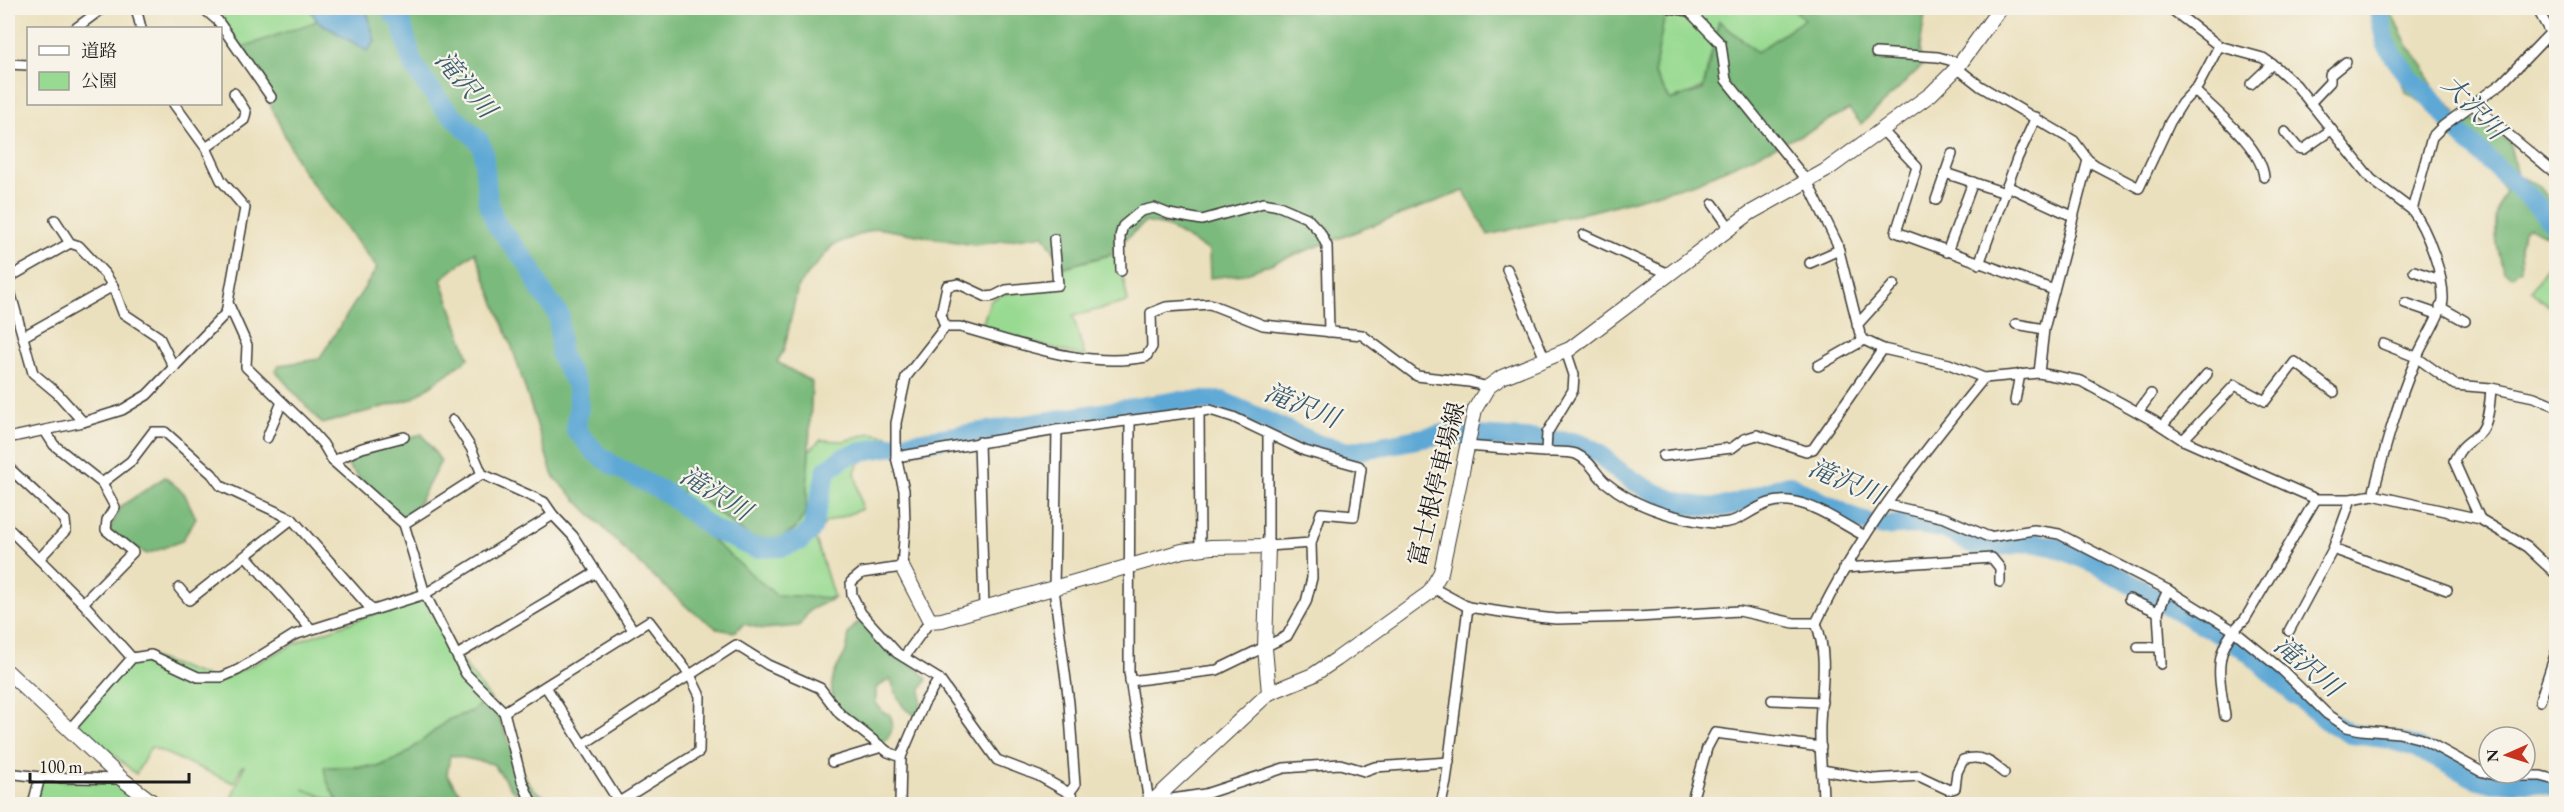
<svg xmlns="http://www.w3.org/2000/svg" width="2564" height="812" font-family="'EB Garamond','Noto Serif JP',serif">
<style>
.green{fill:#98da91;stroke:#5a7b56;stroke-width:1.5}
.forest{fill:#7aba7b;stroke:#4b6b4c;stroke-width:1.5}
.water{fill:#5da8d5;stroke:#3c6278;stroke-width:1.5}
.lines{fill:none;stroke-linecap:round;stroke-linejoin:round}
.river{stroke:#5da8d5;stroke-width:20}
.street-casing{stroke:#3b3934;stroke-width:12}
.secondary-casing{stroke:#3b3934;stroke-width:16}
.street{stroke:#fff;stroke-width:9}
.secondary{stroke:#fff;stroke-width:14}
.labels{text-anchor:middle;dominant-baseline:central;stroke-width:4.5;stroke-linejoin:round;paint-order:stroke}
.street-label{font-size:24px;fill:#1c1c1c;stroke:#f7f3e8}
.water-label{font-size:26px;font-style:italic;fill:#395b6f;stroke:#f7f3e8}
</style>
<rect width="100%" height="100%" fill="#f7f3e8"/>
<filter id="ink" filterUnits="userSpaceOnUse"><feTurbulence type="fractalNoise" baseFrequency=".0167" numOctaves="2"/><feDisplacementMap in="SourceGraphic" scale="12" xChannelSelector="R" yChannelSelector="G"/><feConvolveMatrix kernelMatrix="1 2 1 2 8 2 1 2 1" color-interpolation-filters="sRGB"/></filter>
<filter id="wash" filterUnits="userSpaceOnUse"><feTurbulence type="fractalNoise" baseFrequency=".008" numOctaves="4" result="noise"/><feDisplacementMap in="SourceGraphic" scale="24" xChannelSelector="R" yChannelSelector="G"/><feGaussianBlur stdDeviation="1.35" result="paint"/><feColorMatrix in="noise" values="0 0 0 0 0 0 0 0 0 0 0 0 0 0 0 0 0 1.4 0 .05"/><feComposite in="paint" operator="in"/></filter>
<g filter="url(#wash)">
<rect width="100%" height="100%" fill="#ebe0bd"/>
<g class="green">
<polygon points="212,8 309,8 317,21 245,50"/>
<polygon points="1666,8 1791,8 1805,19 1757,52 1719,21 1703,88 1670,100 1654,73"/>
<polygon points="2556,253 2556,312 2531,290"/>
<polygon points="1114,254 1119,256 1128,302 1073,316 1085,357 981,329 990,301 1002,294 1061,284 1061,268"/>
<polygon points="870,433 888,436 891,449 859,463 855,472 862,509 825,523 816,539 834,598 778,596 746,574 672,506 686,487 753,541 779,541 796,528 806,511 809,451 820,440 844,441"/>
<polygon points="424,596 457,655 489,697 472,711 448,720 403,756 380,766 325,767 337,802 303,789 341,804 229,804 244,766 242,766 234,783 151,747 136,774 76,722 132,658 150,656 219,681 307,638"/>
<polygon points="41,780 113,782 142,804 35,804"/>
</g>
<g class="forest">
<polygon points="366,8 1666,8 1654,73 1670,100 1703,90 1719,21 1757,52 1805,19 1791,8 1926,8 1920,47 1922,66 1861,124 1849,109 1814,129 1695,183 1601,209 1488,235 1464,191 1244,274 1210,278 1209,251 1166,226 1145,222 1108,255 1063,267 1044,235 974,245 877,228 833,245 798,286 784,350 777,362 812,382 806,513 795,529 777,541 755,541 687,486 671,505 776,595 834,598 810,610 799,626 763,629 744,624 734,632 718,629 688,608 628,553 553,476 513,350 475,252 441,279 469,358 412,399 322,424 275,371 280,365 319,359 377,268 300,167 243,47 317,21 364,47 375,42"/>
<polygon points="2367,8 2389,8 2408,46 2424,66 2432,87 2456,112 2446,119 2406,92"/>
<path d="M2463,115l46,26 8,34 23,12 16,21v32l-27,-13 -6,4 -3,16 1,22 -9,7 -9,-6c-7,-25 -13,-55 2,-78l-16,-25 -8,-4 -35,-39z"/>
<polygon points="422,434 441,461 415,510 399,519 344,462 402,439"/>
<polygon points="165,477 184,493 196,518 182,541 147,554 108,533 121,506"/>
<path d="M867,621l60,58 -6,11v25c-21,0 -23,-21 -31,-36l-14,9v15l8,10 6,1c4,12 3,20 -7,29 -24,-16 -59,-30 -50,-65 5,-19 16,-20 15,-44l9,-11z"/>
<path d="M489,697c16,26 27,80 50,96 8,5 18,8 26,11h-42l-30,-40 -43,-9 -3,20 15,21c-16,7 -36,-2 -50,8h-70c-11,-10 -16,-22 -18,-37h54l25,-11 45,-36 24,-9z"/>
</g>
<polygon class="water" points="309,8 366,8 375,42 367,51 317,21"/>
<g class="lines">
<g class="river">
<path d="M388,8l13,14 11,40 11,18 20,26 36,35 4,9 5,52 8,22 35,44 9,21 19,26 1,40 17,31 2,17 -3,27 20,23 15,11 57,30 44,35 42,19 28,-1 19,-7 11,-11 15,-60 18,-12 28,-8 305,-48h44l98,44 29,7 95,-18 130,8c28,8 28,18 49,32 28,19 60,35 95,33 16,0 53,-17 71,-22l66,34 24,7 37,-2 30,5 30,17h23l32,-4 25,5 38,16 150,85 54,49 31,25 21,12 35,4 30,9 60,31 19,5 38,-1 24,4"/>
<polyline points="2378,8 2386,43 2395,58 2410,78 2437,105 2456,130 2538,206 2556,227"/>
</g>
</g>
</g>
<g filter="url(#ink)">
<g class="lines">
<defs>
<g id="street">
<polyline points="136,8 141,28"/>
<polyline points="203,8 218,21 271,97"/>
<polyline points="1670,8 1689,11 1721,44 1726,80 1807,181 1837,243 1860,334 1864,340 1883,349 1949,364 1984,378 2039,373 2081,381 2154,421 2183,440 2316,499 2351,499 2373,495 2480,519 2527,547 2556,574"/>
<polyline points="2170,8 2219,46 2263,58 2276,67 2296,85 2371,179 2412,210"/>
<polyline points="2537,8 2551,34"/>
<polyline points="76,28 103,8"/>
<polyline points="1876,53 1938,57 1960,63"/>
<polyline points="8,64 28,65"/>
<polyline points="1957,68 1980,86 2074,141 2088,160 2095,165 2139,188 2170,122 2182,103 2198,86 2219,46"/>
<polyline points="2251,84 2272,64"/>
<path d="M2194,90c22,22 67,56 70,87"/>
<polyline points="2310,103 2330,82 2330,75 2346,62"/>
<polyline points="2473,105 2556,174"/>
<polyline points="1882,130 1917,167 1896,232 2054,290"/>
<polyline points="2285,132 2298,148 2304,149 2331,130"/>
<polyline points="206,148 244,120 246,112 234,93"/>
<polyline points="1945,173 2005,193"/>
<polyline points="2007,186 2068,214"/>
<polyline points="1936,200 1952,154"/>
<polyline points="1713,204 1730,228"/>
<polyline points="55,220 70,243 79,246 105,274 113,286 123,313 159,337 174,368"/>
<polyline points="1584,235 1669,274"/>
<polyline points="1947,252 1973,182"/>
<polyline points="1810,263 1839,250"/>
<polyline points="1979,264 2017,159 2036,117"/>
<polyline points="1507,269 1545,359"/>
<polyline points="1121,271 1120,236 1123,226 1141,211 1154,208 1169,214 1202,220 1263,203 1279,206 1307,218 1320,232 1327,246 1329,332"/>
<polyline points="2414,271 2440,280"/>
<polyline points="8,278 70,243"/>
<polyline points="8,284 33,373 57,393 83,422"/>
<polyline points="2405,303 2437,314"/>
<polyline points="229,305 247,345 246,367 307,426 323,444 333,461 404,524"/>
<polyline points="2440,307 2465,321"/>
<polyline points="2016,324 2044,329"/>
<polyline points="1857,325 1894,284"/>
<polyline points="945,327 941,314 947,286 959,284 987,297 994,296 1006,290 1058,285 1054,239"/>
<polyline points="24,336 113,286"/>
<polyline points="2383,344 2416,357 2455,385 2491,388 2534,397 2556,406"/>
<polyline points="1818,366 1864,340"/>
<polyline points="2039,373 2044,329 2088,160"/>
<polyline points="2015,401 2020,374"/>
<polyline points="1199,411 1200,548"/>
<polyline points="2138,412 2151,394"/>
<polyline points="453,420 471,448 482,474 544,502 553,515 573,536 633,630"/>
<polyline points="1130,420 1129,672 1149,803"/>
<polyline points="2162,426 2207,374"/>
<polyline points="1057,430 1054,589 1069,703 1075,785 1069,793"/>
<polyline points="45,431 54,445 102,483 131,461 153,432 165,432 212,474 221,486 292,519 372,610"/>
<polyline points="8,438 83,422 122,410 147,395 226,313 245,208 221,180 206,148 174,104"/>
<polyline points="267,438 282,402"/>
<polyline points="2183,440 2235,385 2265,401 2295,362 2334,392"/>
<polyline points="979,442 984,607"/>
<path d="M1467,446c26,2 51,4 77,6 10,0 23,-1 32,2 15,7 18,18 29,28 29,24 64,35 100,40 35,5 38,-10 64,-19 32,-11 68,19 96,33"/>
<polyline points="1546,452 1547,433 1573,390 1574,375 1566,351"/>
<polyline points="1663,456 1732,448 1744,439 1757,435 1806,451 1813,449 1883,349"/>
<polyline points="896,457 1057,430 1210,410 1233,417 1305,451 1359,466 1361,469 1354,516 1321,513 1311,543 1268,546 1268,434"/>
<polyline points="333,461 362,448 404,437"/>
<polyline points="8,467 65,520 66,530 39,559"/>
<polyline points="482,474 404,524 425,594 466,674 504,712 522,781 532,804"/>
<path d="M2373,495c12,-47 24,-92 43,-136 5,-13 27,-48 27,-59 1,-24 -16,-71 -31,-90l20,-73 11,-11 59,-43 54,-56"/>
<polyline points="1888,505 1945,518 1989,537 2034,530 2059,534 2168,590 2233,630 2282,670 2327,714 2347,727 2361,730 2399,733 2422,739 2480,771 2498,776 2541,776 2556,780"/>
<path d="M2480,519l-26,-58c8,-16 12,-17 25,-27 10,-9 11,-33 12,-46"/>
<polyline points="8,528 83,603 132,658"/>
<polyline points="2333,549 2447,590"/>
<polyline points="246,556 311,629"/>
<polyline points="1844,568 1992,558 2000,568 2000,582"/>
<polyline points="179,588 189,600 292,519"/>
<path d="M1433,588l35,19 60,9 28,3 81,-2 102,-6 55,12h22c43,-90 105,-168 168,-245"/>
<polyline points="2129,599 2158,612"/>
<polyline points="83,603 133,552 106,530 107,520 115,507 102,483"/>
<path d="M1816,623c13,34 5,67 4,102 -1,26 3,53 3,79"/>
<polyline points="2289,631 2333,549 2351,499"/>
<polyline points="2138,647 2160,647"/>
<polyline points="457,655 595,573"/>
<polyline points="904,657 930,621"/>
<polyline points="2161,664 2158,612 2168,590"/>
<polyline points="1130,681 1217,670 1287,636 1306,602 1312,578 1311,543"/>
<polyline points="1772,700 1822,702"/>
<polyline points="2540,701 2556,652"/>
<polyline points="504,712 649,621 690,675 700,696 699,752 619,802 546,687"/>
<path d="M2225,716c-6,-41 -14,-66 20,-97l71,-120"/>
<polyline points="69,730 132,658 151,655 198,677 222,677 238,670 294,635 425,594 553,515"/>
<polyline points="582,745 736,645 768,665 820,688 840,714 888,752 901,757"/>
<polyline points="832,762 882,747"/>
<path d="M1822,770l52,9 45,-3 30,14 6,-2 2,-16 6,-12c18,-6 28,2 41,13"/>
<polyline points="8,773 40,777 122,779"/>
<polyline points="1152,802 1205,794 1284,768 1340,764 1364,771 1375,767 1449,762"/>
<polyline points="1659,802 1675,804"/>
<polyline points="33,804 40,777"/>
<polyline points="900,804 901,757 924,703 939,679"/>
<path d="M1078,804l-9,-11 -30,-17 -42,-16 -58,-81 -42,-26 -36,-40 -9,-18 -1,-13 11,-9 40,-6 3,-41 -1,-36 -8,-33v-34l10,-46 39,-50h15c60,16 123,42 186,30l6,-10 -1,-34 15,-6 44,-3 53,21 99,10 55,41 52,6 19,5"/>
<polyline points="1441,804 1446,782 1468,607"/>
<polyline points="1691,804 1707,748 1715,733 1821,747"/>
</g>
<g id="secondary">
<polyline points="902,567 930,621 942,620 1182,551 1211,547 1268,546 1265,648 1269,693"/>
<polyline points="8,672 122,779 155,804"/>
<polyline points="1146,804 1152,802 1269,693 1313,675 1337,659 1429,593 1441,572 1475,409 1488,387 1502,377 1570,349 1750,213 1825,171 1931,94 1957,68 2000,8"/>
</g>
</defs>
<use href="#street" class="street-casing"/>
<use href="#secondary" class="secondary-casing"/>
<use href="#street" class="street"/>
<use href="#secondary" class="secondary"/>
</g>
</g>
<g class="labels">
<g class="street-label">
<text transform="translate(1436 484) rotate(-76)">富士根停車場線</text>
</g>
<g class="water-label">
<text transform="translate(466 84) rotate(50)">滝沢川</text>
<text transform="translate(2474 107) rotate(46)">大沢川</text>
<text transform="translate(1302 405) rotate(22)">滝沢川</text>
<text transform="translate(1846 481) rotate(23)">滝沢川</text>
<text transform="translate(716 493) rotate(32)">滝沢川</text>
<text transform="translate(2308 666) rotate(40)">滝沢川</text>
</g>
</g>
<rect width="2564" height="812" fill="none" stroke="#f7f3e8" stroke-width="30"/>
<rect x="27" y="27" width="195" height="78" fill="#f7f3e8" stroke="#9f9d96" stroke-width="1.5"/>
<rect x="39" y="46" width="30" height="9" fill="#ffffff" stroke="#9f9d96" stroke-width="1.5"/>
<text x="81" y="57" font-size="18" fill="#1c1c1c">道路</text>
<rect x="39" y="72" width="30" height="18" fill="#98da91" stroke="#9f9d96" stroke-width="1.5"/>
<text x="81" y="87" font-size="18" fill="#1c1c1c">公園</text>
<g transform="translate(2507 755) rotate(267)"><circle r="28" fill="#f7f3e8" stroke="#9f9d96" stroke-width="1.5"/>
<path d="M0-4.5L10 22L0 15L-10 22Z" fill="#c8321e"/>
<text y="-9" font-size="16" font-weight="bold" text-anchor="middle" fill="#1c1c1c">N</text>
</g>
<path d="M30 773v9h159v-9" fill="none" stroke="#1c1c1c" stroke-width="3"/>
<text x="39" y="773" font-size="18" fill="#1c1c1c" stroke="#f7f3e8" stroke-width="4.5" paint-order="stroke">100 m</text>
</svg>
